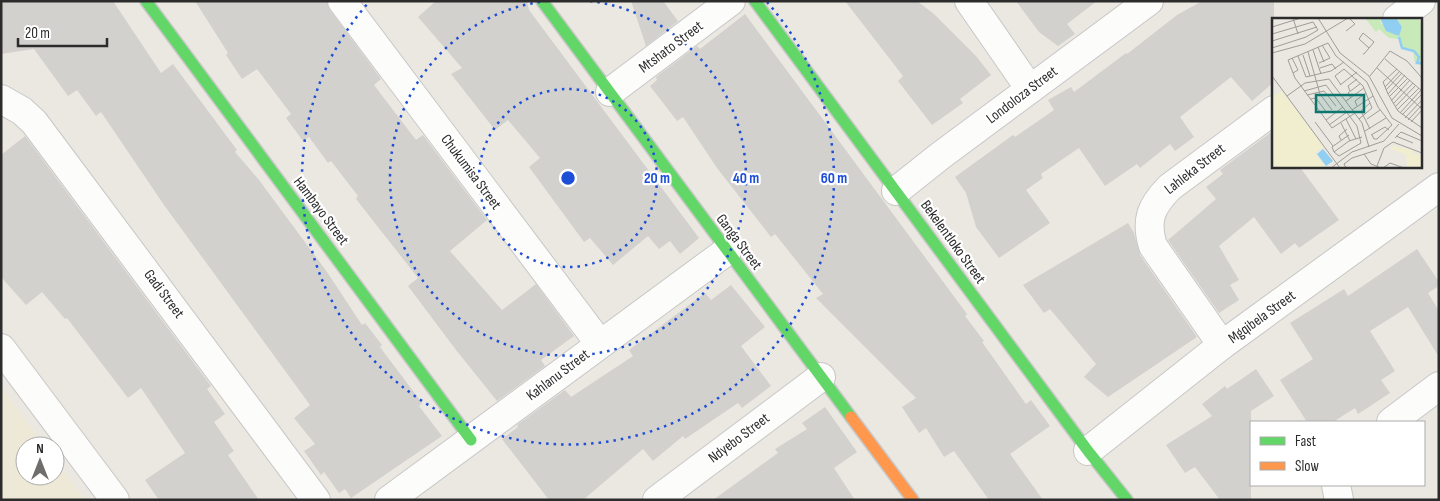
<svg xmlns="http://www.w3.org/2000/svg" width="1440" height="501" font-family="'Sofia Sans Condensed',sans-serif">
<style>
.education{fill:#eee9d6}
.building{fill:#d3d1cd}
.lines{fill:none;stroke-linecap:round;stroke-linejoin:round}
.street-casing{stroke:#c8c7c7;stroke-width:30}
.fast-casing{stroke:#c8c7c7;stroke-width:14}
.slow-casing{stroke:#c8c7c7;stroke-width:14}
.street{stroke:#fcfcfb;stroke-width:28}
.fast{stroke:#63d668;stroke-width:11}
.slow{stroke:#ff974d;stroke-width:11}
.ring{fill:none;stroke:#1d4ed8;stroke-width:2.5;stroke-dasharray:2.5 5}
.labels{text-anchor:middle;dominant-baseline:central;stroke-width:4.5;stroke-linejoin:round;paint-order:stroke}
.street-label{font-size:15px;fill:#2c2c2c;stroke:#fff}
.inset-river{fill:none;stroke:#90cff2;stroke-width:2.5}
.inset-road{fill:none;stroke:#9f9d99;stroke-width:1}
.view{fill:#0f766e;fill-opacity:0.15;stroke:#0f766e;stroke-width:2.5}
.inset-edge{fill:none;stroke:#2c2c2c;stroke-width:2.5}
.centre{fill:#1d4ed8;stroke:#fff;stroke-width:2.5}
.ring-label{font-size:15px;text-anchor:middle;font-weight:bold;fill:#1d4ed8;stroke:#fff;stroke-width:4.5;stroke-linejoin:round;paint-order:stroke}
</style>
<rect width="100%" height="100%" fill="#ebe8e2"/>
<polygon class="education" points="1,388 45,446 25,446 25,476 55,476 55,460 85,500 1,500"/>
<g class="building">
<polygon points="1,1 113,1 161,73 173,64 237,150 235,152 259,180 327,272 362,325 365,323 382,345 380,347 422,403 419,406 442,436 351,498 345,489 339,493 324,472 321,475 304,451 315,444 294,418 310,405 164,205 101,112 96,116 77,90 68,96 34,49 1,54"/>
<polygon points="195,1 327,1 330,10 381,79 374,85 416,140 423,135 487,220 450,251 502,310 536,284 574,336 541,360 545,366 497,401 456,350 408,286 418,278 356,199 358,196 331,161 328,163 309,137 303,141 286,118 291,114 257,69 242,79 226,55 228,53"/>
<polygon points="436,1 527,1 529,10 699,238 680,254 670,241 659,249 648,236 613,265 590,238 584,242 529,167 540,158 508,120 495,130 451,74 462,68 418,17"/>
<polygon points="631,1 663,1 678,21 646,46"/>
<polygon points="845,1 917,1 934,14 976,56 991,75 960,99 963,103 932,125 898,81 903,76"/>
<polygon points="1016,1 1097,1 1067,24 1075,34 1058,46 1039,32"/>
<polygon points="1202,1 1274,1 1274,82 1252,101 1231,77 1180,117 1194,137 1175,151 1170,144 1140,168 1137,164 1105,186 1079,148 1041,174 1043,178 1026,190 1050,223 999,258 976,227 966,193 955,177 1013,135 1015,137 1054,110 1048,100 1071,87 1074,92 1126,53 1127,54 1177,15"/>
<polygon points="745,14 967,314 965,316 984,341 982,342 1026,404 1031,400 1050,426 1010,454 1043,500 989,500 954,451 944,457 926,428 919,433 902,407 916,398 816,298 823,294 775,234 771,237 717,168 683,117 677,121 650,86 657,80 656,77 697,46 700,49"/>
<polygon points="1274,130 1274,166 1299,166 1339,220 1299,248 1295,243 1281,254 1254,217 1219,246 1239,280 1230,285 1239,300 1219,313 1168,240 1216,199 1206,187 1223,174 1220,170"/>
<polygon points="25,136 211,386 207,389 225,414 214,422 234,451 228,455 259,500 159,500 145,480 185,453 141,388 128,398 67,318 65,319 42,292 26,305 1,277 1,155"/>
<polygon points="1128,223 1134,233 1140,255 1197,337 1108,397 1084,377 1096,364 1050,309 1044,313 1023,285"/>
<polygon points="1417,249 1439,282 1439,286 1428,293 1439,311 1439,357 1408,307 1370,331 1395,371 1381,380 1390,393 1358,414 1355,408 1333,422 1307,422 1280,380 1313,359 1290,323 1344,289 1348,296"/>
<polygon points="731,285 765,327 741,346 771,386 742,408 738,403 685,439 683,436 653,461 643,449 583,500 549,500 502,439 518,427 517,425 565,390 571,397 633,356 629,350 705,293 711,300"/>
<polygon points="1256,369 1274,396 1251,411 1251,500 1220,500 1195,467 1185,473 1166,445 1212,416 1202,404 1225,386 1227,389"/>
<polygon points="825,407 857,452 834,468 855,500 713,500 778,453 775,449 807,429 802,423"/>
</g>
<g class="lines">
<defs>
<g id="street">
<polyline points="342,1 600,344"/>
<polyline points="969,1 1030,89"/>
<polyline points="1397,19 1421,1"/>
<polyline points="610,92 731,1"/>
<polyline points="1,99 22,111 34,122 316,500"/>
<polyline points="896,191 940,156 1149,1"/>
<path d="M1222,345l-69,-99c-8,-26 -2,-40 17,-59l104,-77"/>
<polyline points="1,348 115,500"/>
<polyline points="1391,422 1439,386"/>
<polyline points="1088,451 1222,345 1439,187"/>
<polyline points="1336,485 1339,500"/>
<polyline points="389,500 727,251"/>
<polyline points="657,500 821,377"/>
</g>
<g id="fast">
<polyline points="146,1 471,440"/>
<polyline points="542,1 851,417"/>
<polyline points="755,1 1088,451 1127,500"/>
</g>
<polyline id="slow" points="851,417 913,500"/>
</defs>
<use href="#street" class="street-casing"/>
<use href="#fast" class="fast-casing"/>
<use href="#slow" class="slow-casing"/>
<use href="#street" class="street"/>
<use href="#fast" class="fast"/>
<use href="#slow" class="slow"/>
</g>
<g class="ring">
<circle cx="568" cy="178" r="89"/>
<path d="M590 1A178 178 0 1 1 546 1"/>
<path d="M767 2A266 266 0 1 1 369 2"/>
</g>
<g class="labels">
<g class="street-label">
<text transform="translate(671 47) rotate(-37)">Mtshato Street</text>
<text transform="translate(1022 95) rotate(-37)">Londoloza Street</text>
<text transform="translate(1195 169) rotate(-38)">Lahleka Street</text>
<text transform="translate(471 172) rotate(53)">Chukumisa Street</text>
<text transform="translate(321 211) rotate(53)">Hambayo Street</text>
<text transform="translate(739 242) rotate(53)">Ganga Street</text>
<text transform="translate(953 242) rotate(54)">Bekelentloko Street</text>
<text transform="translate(164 294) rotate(53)">Gadi Street</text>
<text transform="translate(1262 317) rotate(-36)">Mgqibela Street</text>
<text transform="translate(558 375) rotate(-37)">Kahlanu Street</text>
<text transform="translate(739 438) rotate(-37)">Ndyebo Street</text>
</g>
</g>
<g transform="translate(1272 18)">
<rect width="150" height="150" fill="#ebe8e2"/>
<path d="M93,0h15l1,6 21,3 -6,-9h22l4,6v42l-7,-3 -2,-11 -12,-5 -2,-8 -10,-1 -10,-9 -3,3z" fill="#c8e9b8"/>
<path d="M10,73l42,56 -9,6 11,15h-54v-71zM121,128l20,4 -1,3 10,4v11l-15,-1 -1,-12 -16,-7z" fill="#f1eecf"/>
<path d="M108,0h16l6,9 -3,9 -13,-5zM51,131l10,12 -7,5 -9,-12z" fill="#90cff2"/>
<path class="inset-river" d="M127,19l3,11 12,3 5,6 -2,6h5"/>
<path class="inset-road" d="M21,0l5,16M46,0l22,35 29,23 23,42 30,18M0,9l29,-9M74,13l9,-7 -6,-6M0,16l41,-12 5,8 -12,7 -34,11M0,23l45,-14M46,29l6,15M41,32l8,24M36,34l12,42 12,16M0,35l33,-9 43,-26M91,36h1l10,-12 -11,-9 -4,6 10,9M31,37l7,21M26,38l8,21 25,-6 13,-9M20,40l6,12 -5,3M113,41l37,32M47,45l11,-5 -8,-13M48,50l12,-4 4,5M105,50l45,41M125,51l-14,13 5,12 10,17 24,17M0,58l68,92M98,58l20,-25 17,10 15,17M68,67l17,-13M69,67l-6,-9 9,-7 19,17 9,22 -13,11M113,69l15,-16M114,72l16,-17M32,73l22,-6 31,41 4,17 -22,13 -5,-4M78,73l-2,-5 9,-7M116,76l17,-19M35,77l17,-4 12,15M15,78l18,-13 24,-4 33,44 7,24M117,79l19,-19M79,80l-3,-5 13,-10M38,81l6,-1 11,15M74,83l18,-13M119,83l19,-21M121,86l20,-21M85,88l-2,-5 11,-8M123,89l21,-22M80,92l21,-14M125,92l22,-22M83,95l-23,15 -37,-50 -7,-18 40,-17 8,13 31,26 11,25 14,18 -15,14h-3l-2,-4M128,95l21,-23M130,97l20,-21M133,100l17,-18M74,101l10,20M95,101l13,-9M54,102l17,-13M136,102l14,-15M43,104l18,24M139,104l11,-12M69,105l9,18M57,107l18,-13M98,111l-9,-18 9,-8M93,113l21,-13M99,117l14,-8 4,3M124,118l17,7M123,120l6,-6 21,9M69,122l-2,-4 8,-7M62,134l15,-11 13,-4M62,134l-2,-5 17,-12M92,136l7,10 10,4M105,148l7,-18 9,-6 29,11M59,150l21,-16 32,-11 15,-17M74,150l-2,-4 8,-6 25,-8M111,150l7,-5 14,5"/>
<path class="view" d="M44,77h48v17h-48z"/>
<rect width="150" height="150" class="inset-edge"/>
</g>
<circle cx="568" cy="178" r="8" class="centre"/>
<g class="ring-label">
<text x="657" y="183">20 m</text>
<text x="746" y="183">40 m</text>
<text x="834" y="183">60 m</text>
</g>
<rect width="1440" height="501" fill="none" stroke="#2c2c2c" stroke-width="5"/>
<rect x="1250" y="421" width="175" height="65" fill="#ffffff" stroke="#ababab"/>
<rect x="1260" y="437" width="25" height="8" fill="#63d668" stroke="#ababab"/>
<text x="1295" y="446" font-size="15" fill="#2c2c2c">Fast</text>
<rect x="1260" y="462" width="25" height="8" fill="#ff974d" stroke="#ababab"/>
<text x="1295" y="471" font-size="15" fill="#2c2c2c">Slow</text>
<g transform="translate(40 461)"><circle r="24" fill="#ffffff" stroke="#ababab"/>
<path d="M0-4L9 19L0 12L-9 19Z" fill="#6f6e6c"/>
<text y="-8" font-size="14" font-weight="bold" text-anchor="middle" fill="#2c2c2c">N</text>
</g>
<path d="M18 38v8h89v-8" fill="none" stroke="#2c2c2c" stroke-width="2.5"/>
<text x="25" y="38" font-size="15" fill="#2c2c2c" stroke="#ffffff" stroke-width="4" paint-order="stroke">20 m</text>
</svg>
